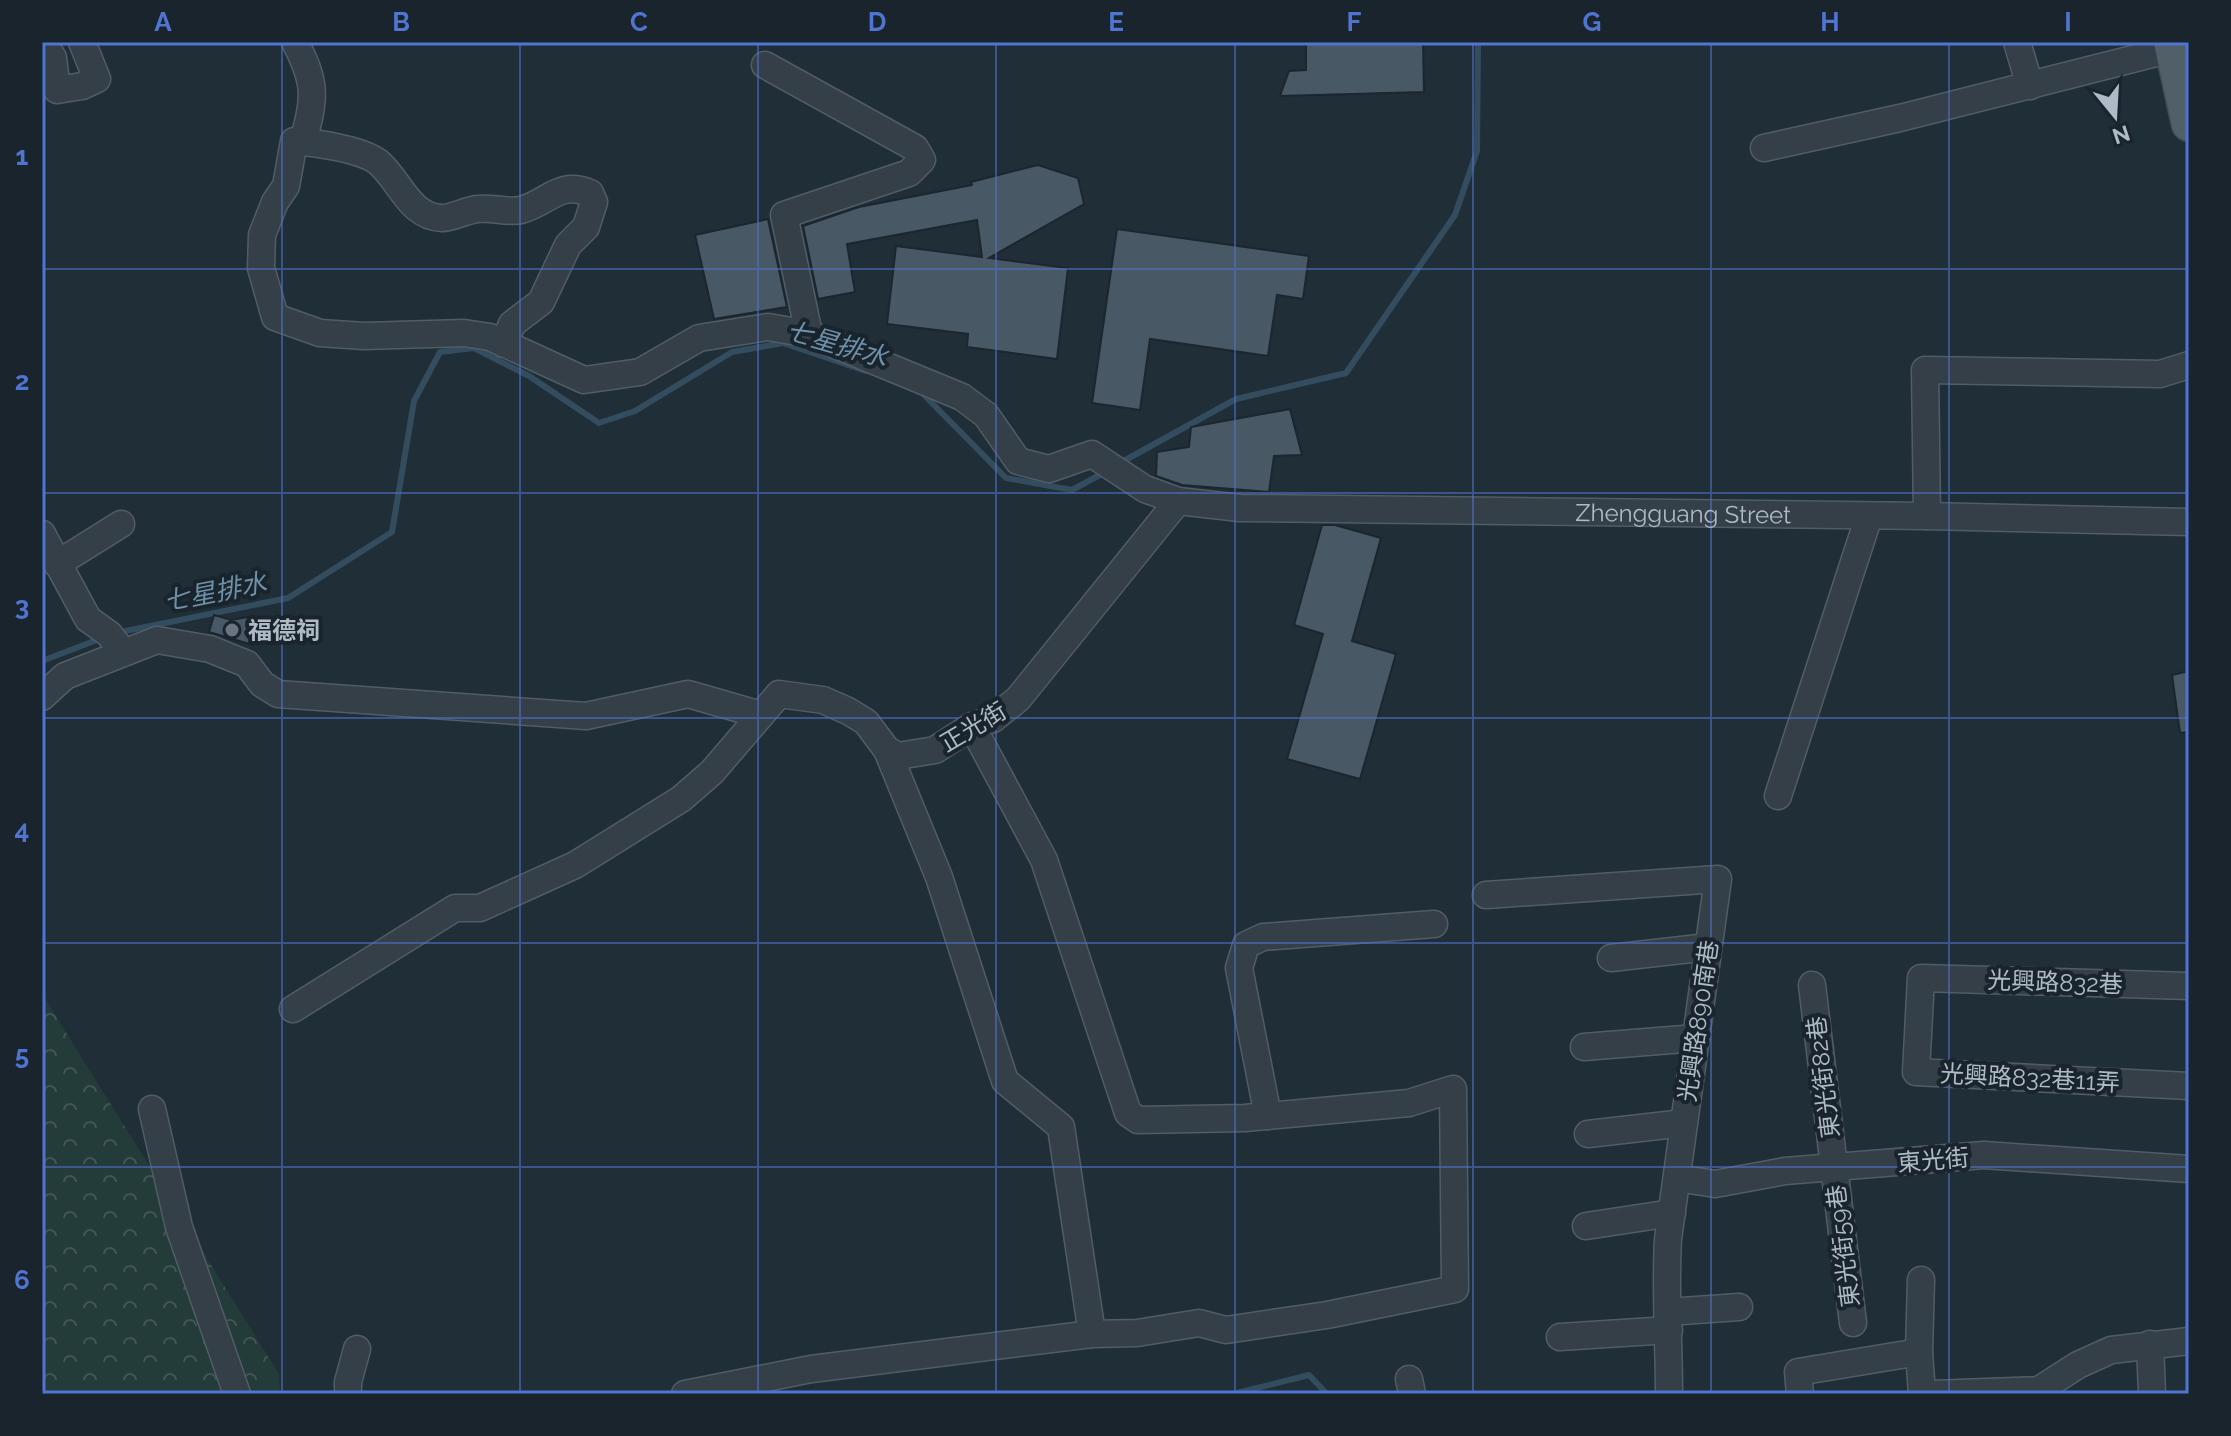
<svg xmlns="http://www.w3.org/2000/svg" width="2231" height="1436" font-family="Raleway,'Noto Sans TC',sans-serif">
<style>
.forest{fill:url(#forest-crowns)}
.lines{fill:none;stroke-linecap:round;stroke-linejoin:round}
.stream{stroke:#334d5f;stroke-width:6}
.building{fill:#485864;stroke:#1b262f;stroke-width:2}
.minor-casing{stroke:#515d66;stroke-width:29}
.major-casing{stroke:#404b55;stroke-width:37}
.minor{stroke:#343f48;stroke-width:26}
.major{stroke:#515f68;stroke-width:34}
.grid{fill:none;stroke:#5074d1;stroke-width:2;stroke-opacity:0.55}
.worship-dot{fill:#6b7280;stroke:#19242d;stroke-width:3}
.labels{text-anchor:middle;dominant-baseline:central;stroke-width:8;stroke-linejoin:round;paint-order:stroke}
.street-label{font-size:24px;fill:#aebac5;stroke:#19242d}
.poi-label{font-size:24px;font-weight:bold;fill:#aebac5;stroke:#19242d;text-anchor:start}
.water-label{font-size:26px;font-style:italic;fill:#6e91a9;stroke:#19242d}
.neatline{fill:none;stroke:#5074d1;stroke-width:3}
.grid-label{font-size:26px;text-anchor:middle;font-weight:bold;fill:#5074d1}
</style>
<defs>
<pattern id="forest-crowns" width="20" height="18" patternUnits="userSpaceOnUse" patternTransform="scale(2)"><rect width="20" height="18" fill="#233b39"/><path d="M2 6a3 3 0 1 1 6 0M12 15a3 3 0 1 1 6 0" fill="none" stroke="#405554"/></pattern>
</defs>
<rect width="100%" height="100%" fill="#202e38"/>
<polygon class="forest" points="42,994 279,1374 280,1394 42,1394"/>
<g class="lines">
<g class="stream">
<polyline points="921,392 1006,478 1072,490 1107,471"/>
<polyline points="1120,463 1236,399 1346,373 1455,215 1477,151 1478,42"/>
<polyline points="116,633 288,598 392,532 414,401 440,352 474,348 529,376 599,423 635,411 732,352 783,343 866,371"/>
<polyline points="42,661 102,638"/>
<polyline points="1233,1394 1309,1375 1327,1394"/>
</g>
</g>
<g class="building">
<polygon points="1306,42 1423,42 1424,92 1280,96 1289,71 1306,70"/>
<polygon points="1038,165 1078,178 1084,204 989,258 1068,268 1057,359 967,347 968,334 887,324 896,246 982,257 977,220 847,244 855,292 818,299 803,226 859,207 972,185 971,182"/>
<polygon points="768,219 787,307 714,319 695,235"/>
<polygon points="1117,229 1309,256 1303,299 1277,295 1268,356 1150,339 1140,410 1092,403"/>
<polygon points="1290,409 1302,455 1274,456 1269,492 1182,485 1156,476 1157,452 1189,447 1191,427"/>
<polygon points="1322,525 1335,525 1381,538 1352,641 1396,654 1360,779 1287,759 1323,634 1294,625"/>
<polygon points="214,615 231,620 248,617 251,628 257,632 253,645 209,632"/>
<polygon points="2189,671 2189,732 2180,733 2172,675"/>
</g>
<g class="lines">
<defs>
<g id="minor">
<polyline points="43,42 53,58 57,90 82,86 97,79 82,42"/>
<path d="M295,42c22,42 20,55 8,100"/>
<polyline points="2017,42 2030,86"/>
<polyline points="765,65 915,148 922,160 909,173 784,215 809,334"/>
<polyline points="1764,148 1900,118 2172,49"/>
<path id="s1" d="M504,344l8,-20 29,-22 27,-57 18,-18 8,-25 -4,-9c-31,-13 -42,10 -69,17 -14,3 -28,-3 -43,-1 -12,1 -25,9 -36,9 -33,-1 -42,-38 -64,-56 -17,-13 -62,-19 -84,-21l-8,45 -11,16 -13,33 -1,33 14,49 45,16 44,3 100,-3 26,4 94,43 56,-8 59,-34 69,-11 41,7 153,63 24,18 32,46 31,8 43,-15 53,35 33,12 62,7 687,8 262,6"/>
<polyline points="1927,516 1925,370 2160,374 2189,365"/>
<polyline points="42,534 88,619 109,634 123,652"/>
<polyline points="57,564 121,524"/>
<polyline points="42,697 65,676 157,640 210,649 247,664 262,684 278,694 586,716 688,694 761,715"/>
<polyline points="887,750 939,877 1005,1081 1061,1127 1092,1334"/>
<polyline points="1778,796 1869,516"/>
<path d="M1486,895l232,-16 -50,360c-3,52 1,103 1,155"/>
<polyline points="1611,958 1708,947"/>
<polyline points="1812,985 1853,1323"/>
<polyline points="2189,986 1921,978 1916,1072 2189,1086"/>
<polyline points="293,1009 455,908 480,908 575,865 681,799 712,772 779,694 823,700 848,711 866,722 887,750 898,756 935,750 972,726 993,719 1018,699 1178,501"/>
<polyline points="1584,1047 1696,1038"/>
<polyline points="152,1109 179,1227 237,1394"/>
<polyline points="1268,1116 1239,968 1246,945 1263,937 1434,924"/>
<polyline points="1588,1134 1684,1123"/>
<polyline points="1677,1178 1715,1184 1785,1171 1984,1155 2189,1169"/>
<polyline points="1586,1226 1672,1213"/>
<polyline points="1921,1280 1919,1352 1922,1394"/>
<polyline points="1668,1312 1739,1307"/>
<polyline points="1560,1337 1669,1330"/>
<polyline points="2150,1344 2152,1394"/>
<polyline points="1409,1379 1412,1394"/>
<polyline points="348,1394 348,1382 357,1349"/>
<polyline points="685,1394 811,1369 1092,1334 1137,1333 1199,1323 1226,1330 1327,1315 1455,1289 1453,1089 1409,1103 1245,1118 1138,1120 1128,1113 1044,860 972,726"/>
<polyline points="1800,1394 1798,1372 1919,1352"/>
<polyline points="1932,1394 2039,1390 2078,1365 2111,1350 2189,1341"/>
</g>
<polyline id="major" points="2171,42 2189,124"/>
</defs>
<use href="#minor" class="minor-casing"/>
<use href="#major" class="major-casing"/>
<use href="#minor" class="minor"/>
<use href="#major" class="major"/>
</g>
<path class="grid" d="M282,42v1352M520,42v1352M758,42v1352M996,42v1352M1235,42v1352M1473,42v1352M1711,42v1352M1949,42v1352M42,269h2147M42,493h2147M42,718h2147M42,943h2147M42,1167h2147"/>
<circle class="worship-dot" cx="232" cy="630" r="8"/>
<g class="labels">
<g class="street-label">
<text stroke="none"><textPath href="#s1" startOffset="2188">Zhengguang Street</textPath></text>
<text transform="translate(973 727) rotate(-31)">正光街</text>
<text transform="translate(2055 982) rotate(2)">光興路832巷</text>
<text transform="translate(1698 1021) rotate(-82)">光興路890南巷</text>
<text transform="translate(1823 1077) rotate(-97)">東光街82巷</text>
<text transform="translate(2030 1078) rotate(3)">光興路832巷11弄</text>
<text transform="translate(1933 1160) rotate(-5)">東光街</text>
<text transform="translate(1843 1246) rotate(-97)">東光街59巷</text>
</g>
<g class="poi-label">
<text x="248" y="630">福德祠</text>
</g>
<g class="water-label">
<text transform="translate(837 344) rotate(16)">七星排水</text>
<text transform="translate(215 592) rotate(-11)">七星排水</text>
</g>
</g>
<rect width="2231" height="1436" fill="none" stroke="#19242d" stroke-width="88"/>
<g transform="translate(2115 116) rotate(162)" stroke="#19242d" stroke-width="6" paint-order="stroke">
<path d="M0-6L14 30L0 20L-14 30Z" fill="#aebac5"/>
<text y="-12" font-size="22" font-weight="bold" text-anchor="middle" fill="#aebac5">N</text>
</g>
<rect x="44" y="44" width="2143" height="1348" class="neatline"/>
<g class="grid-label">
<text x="163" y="31">A</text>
<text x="401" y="31">B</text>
<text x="639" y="31">C</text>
<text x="877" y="31">D</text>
<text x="1116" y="31">E</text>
<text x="1354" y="31">F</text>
<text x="1592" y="31">G</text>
<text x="1830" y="31">H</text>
<text x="2068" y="31">I</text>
<text x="22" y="165">1</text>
<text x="22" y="390">2</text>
<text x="22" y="615">3</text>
<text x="22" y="839">4</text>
<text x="22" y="1064">5</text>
<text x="22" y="1289">6</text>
</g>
</svg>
